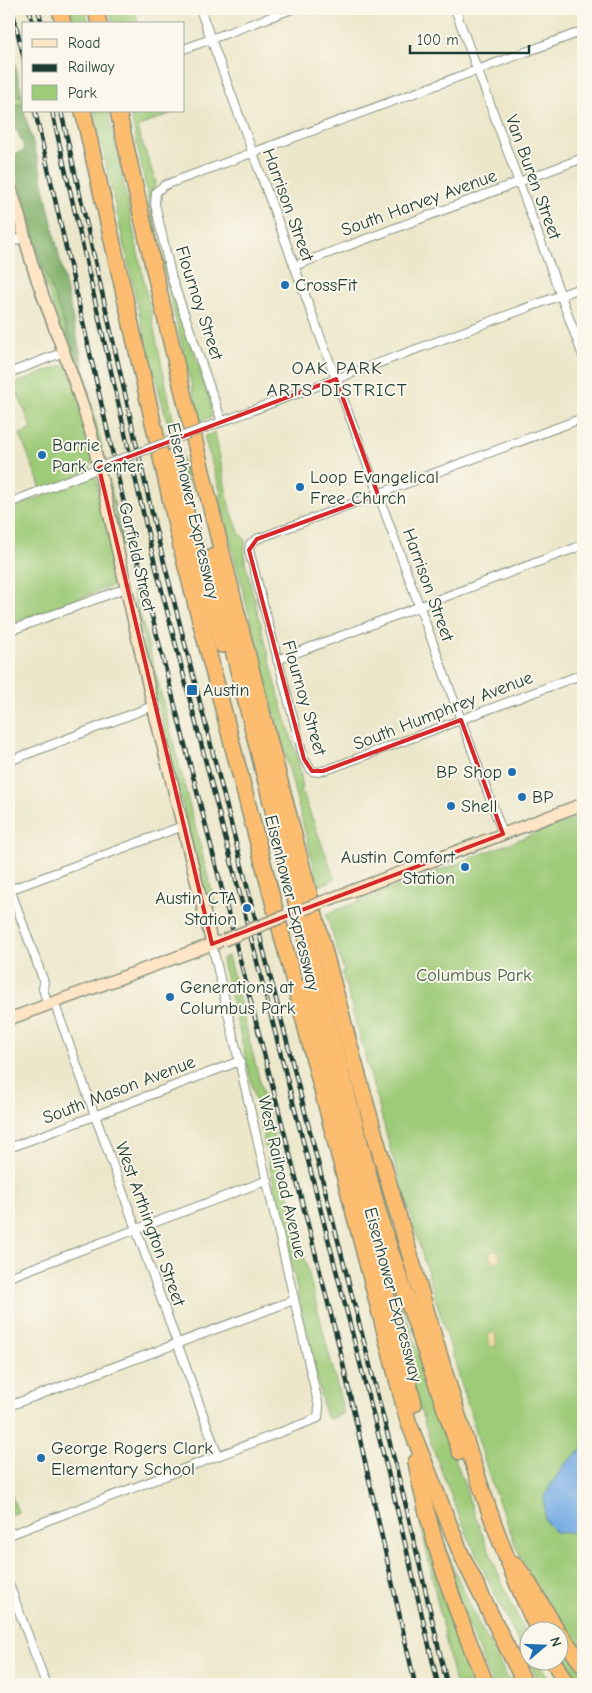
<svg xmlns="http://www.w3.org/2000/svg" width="592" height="1693" font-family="'Comic Neue',sans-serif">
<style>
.green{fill:#9ecb78;stroke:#5e8456}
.forest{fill:#7eaf68;stroke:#4e764e}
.sand{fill:#eeda9e;stroke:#868c69}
.water{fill:#78ade5;stroke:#4c758c}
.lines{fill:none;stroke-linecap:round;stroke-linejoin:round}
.street-casing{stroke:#86927f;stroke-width:10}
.secondary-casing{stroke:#86927f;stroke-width:14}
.highway-casing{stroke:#86927f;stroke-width:18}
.street{stroke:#fff;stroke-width:8}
.secondary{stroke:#fee5c5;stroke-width:11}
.highway{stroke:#fcbd6f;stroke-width:15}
.rail-casing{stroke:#1f3d34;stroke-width:4.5}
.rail{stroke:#fbf7ec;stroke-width:2.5;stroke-dasharray:8;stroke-linecap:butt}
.street-bridge-casing{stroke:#86927f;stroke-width:10;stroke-linecap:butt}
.secondary-bridge-casing{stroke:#86927f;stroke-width:14;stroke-linecap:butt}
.street-bridge{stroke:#fff;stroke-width:8}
.secondary-bridge{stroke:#fee5c5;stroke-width:11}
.marked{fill:none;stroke:#d62828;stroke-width:4;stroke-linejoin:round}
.poi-dot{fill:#1f6fb2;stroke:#fbf7ec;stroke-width:2}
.labels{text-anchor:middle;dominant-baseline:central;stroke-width:4;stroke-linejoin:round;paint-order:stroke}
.street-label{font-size:18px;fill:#1f3d34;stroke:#fbf7ec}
.poi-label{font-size:18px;fill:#1f3d34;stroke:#fbf7ec;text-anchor:start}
.park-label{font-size:18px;fill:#3f6045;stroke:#fbf7ec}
.neighbourhood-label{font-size:19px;letter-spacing:1px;fill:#1f3d34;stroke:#fbf7ec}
</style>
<rect width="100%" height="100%" fill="#fbf7ec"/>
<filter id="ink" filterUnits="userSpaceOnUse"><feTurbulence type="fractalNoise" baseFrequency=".02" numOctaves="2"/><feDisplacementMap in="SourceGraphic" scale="10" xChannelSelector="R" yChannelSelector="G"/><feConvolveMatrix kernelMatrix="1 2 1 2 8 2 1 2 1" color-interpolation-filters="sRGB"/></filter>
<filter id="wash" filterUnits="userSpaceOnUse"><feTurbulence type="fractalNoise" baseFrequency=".0096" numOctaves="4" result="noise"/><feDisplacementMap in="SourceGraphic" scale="20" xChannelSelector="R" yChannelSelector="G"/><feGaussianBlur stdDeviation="1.12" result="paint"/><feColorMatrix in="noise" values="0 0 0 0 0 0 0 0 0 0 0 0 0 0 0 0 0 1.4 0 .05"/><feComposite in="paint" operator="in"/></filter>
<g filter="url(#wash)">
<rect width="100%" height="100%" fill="#ece7ca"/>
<g class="green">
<polygon points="71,9 85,9 89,24 74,24"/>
<polygon points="109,9 134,9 139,24 113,24"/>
<polygon points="9,91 10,94 22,96 24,104 9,105"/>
<polygon points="94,111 108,111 174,423 175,431 170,432 144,334"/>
<polygon points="130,111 171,111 172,113 140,126 138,131 156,182 150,198 163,258 212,406 210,407 212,417 200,421 159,250"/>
<polygon points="9,149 32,220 35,244 89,393 102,448 100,449 86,398 41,272 30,226 9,168"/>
<polygon points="66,364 81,403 93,461 89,467 93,477 96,478 119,582 117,584 9,625 9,509 44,496 20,434 32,429 14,384"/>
<polygon points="215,432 229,505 240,534 245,539 245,562 280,700 298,759 303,788 301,789 335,879 319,886 219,498 222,496 204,437"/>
<polygon points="179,446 207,561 175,447"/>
<polygon points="107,480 109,480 134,589 216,908 209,910 167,744"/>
<polygon points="583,815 583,1656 572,1646 522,1561 492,1485 391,1151 342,972 344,971 326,914"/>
<polygon points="228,956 344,1413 329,1419 325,1415 243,1046 222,961 223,958"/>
<path d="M392,1276l83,240 28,69 26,57 1,18 9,1 12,23h-11c-43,-83 -84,-166 -114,-256 -16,-48 -26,-100 -38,-150z"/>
<polygon points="9,1489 18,1512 9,1516"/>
<polygon points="418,1510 433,1550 430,1551 448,1611 478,1684 455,1684"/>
<polygon points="445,1549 477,1620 511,1684 492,1684 451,1582"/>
<polygon points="565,1648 583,1670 583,1684 580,1684 562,1650"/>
</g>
<g class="forest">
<polygon points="14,59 22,96 10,94 9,91 9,61"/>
<polygon points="24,104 24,111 39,164 89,393 35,244 32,220 11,156 25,150 17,130 9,133 9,105"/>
</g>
<g class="sand">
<circle cx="495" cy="1256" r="5.5"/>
<polygon points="492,1332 496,1335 496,1344 493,1348 490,1345 488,1336"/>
</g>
<polygon class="water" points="583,1449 583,1525 571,1532 557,1533 545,1521 544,1498 550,1486 564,1465"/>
</g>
<g filter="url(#ink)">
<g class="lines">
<defs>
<g id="street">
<polyline points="200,9 503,834"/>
<polyline points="455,9 583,356"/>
<polyline points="184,49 292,9"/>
<polyline points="9,243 25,237"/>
<polyline points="294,266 583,158"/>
<polyline points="9,373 64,352"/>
<polyline points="583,418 257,539 250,544 249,550 304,759 312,771 318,772 329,769 583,674"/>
<polyline points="222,422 172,279 155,204 156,192 165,185 583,31"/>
<polyline points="202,429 583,287"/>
<polyline points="9,503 102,467"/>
<polyline points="9,631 126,588"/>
<polyline points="277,660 583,545"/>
<polyline points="9,761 153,706"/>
<polyline points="9,886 44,982 43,989 48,1005"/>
<polyline points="9,890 183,826"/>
<polyline points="54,1002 218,1456"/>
<polyline points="9,1148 240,1061"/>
<polyline points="9,1277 268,1180"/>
<polyline points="9,1406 294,1300"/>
<polyline points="9,1535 318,1418 319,1407 212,944"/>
<polyline points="9,1584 46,1684"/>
</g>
<g id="secondary">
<path d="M9,184c11,29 16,59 26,89 18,53 40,105 56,160l62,273 59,238"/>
<polyline points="333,898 583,804"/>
<polyline points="9,1019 218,942"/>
</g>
<g id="highway">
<polyline points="60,9 63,24"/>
<polyline points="96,9 99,24"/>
<polyline points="83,111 182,551 408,1421 461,1554 525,1684"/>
<path d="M118,111c70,315 149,628 233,939 27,99 57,198 86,297 29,96 58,193 101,283"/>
<polyline points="171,458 222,645"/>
<polyline points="214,556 234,654 295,898 383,1229 460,1452"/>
<polyline points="308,985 414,1404"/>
<path d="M416,1462c14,77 40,150 70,222"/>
<polyline points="515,1564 526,1579 557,1630"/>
<polyline points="560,1634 583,1665"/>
<polyline points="553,1660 566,1684"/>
</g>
</defs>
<use href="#street" class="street-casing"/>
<use href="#secondary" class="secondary-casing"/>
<use href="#highway" class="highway-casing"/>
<use href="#street" class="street"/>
<use href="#secondary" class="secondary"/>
<use href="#highway" class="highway"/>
<defs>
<g id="rail">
<polyline points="12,9 24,59"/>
<polyline points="29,9 33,24"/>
<polyline points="38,9 42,24"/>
<polyline points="35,111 130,530 339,1346 415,1684"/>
<polyline points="52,111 152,552 394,1496 438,1684"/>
<polyline points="61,111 156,531 405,1502 447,1684"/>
</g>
</defs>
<use href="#rail" class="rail-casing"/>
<use href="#rail" class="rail"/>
<defs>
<polyline id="street-bridge" points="105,465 202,429"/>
<g id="secondary-bridge">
<polyline points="304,909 333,898"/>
<polyline points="224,940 285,916"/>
</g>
</defs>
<use href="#street-bridge" class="street-bridge-casing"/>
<use href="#secondary-bridge" class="secondary-bridge-casing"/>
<use href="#street-bridge" class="street-bridge"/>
<use href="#secondary-bridge" class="secondary-bridge"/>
</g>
</g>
<path class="marked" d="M336,379l42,116 -121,44 -8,11 55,209 8,12h11l138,-51 42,114 -291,110 -113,-476z"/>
<g class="poi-dot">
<circle cx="285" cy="285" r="5"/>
<circle cx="42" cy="455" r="5"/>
<circle cx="300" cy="487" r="5"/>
<rect x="186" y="684" width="12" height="12" rx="2.5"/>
<circle cx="512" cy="772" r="5"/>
<circle cx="522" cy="797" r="5"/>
<circle cx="451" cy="806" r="5"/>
<circle cx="465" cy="867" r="5"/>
<circle cx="247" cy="908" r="5"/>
<circle cx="170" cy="997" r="5"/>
<circle cx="41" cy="1458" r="5"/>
</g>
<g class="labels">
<g class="street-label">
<text transform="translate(533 177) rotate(70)">Van Buren Street</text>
<text transform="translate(419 203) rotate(-20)">South Harvey Avenue</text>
<text transform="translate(288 205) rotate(70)">Harrison Street</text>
<text transform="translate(199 303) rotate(72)">Flournoy Street</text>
<text transform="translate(193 511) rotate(77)">Eisenhower Expressway</text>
<text transform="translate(137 557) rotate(77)">Garfield Street</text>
<text transform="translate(428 585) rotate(70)">Harrison Street</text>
<text transform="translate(304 698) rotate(74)">Flournoy Street</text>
<text transform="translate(443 711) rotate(-21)">South Humphrey Avenue</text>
<text transform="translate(292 903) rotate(76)">Eisenhower Expressway</text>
<text transform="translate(119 1090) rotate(-21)">South Mason Avenue</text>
<text transform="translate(282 1177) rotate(77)">West Railroad Avenue</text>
<text transform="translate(150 1224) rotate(70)">West Arthington Street</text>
<text transform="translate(393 1295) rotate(75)">Eisenhower Expressway</text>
</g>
<g class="poi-label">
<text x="295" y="285">CrossFit</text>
<text x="52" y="445">Barrie<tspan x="52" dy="21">Park Center</tspan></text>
<text x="310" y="477">Loop Evangelical<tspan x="310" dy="21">Free Church</tspan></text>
<text x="203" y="690">Austin</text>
<text x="502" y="772" text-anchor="end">BP Shop</text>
<text x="532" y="797">BP</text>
<text x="461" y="806">Shell</text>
<text x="455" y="857" text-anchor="end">Austin Comfort<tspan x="455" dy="21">Station</tspan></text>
<text x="237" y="898" text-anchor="end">Austin CTA<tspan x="237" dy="21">Station</tspan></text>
<text x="180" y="987">Generations at<tspan x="180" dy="21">Columbus Park</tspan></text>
<text x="51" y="1448">George Rogers Clark<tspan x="51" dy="21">Elementary School</tspan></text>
</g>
<g class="park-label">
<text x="474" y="975">Columbus Park</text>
</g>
<g class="neighbourhood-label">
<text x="337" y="368">OAK PARK<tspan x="337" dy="22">ARTS DISTRICT</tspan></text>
</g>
</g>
<rect width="592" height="1693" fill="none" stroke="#fbf7ec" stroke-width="30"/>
<rect x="22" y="22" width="162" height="90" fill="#fbf7ec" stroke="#a3ada2"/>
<rect x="32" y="39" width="25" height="8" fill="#fee5c5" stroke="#a3ada2"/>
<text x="68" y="48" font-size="15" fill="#1f3d34">Road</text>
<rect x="32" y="64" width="25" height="8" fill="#1f3d34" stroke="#a3ada2"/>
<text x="68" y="72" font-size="15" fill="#1f3d34">Railway</text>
<rect x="32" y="85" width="25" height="15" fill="#9ecb78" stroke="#a3ada2"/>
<text x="68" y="98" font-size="15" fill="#1f3d34">Park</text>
<g transform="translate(544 1646) rotate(71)"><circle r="24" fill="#fbf7ec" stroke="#a3ada2"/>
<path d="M0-4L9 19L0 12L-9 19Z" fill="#1f6fb2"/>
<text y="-8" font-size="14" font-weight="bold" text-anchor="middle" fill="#1f3d34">N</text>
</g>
<path d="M410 45v8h119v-8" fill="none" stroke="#1f3d34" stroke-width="2.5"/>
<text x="417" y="45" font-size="15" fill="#1f3d34" stroke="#fbf7ec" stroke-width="4" paint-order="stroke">100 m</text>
</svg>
